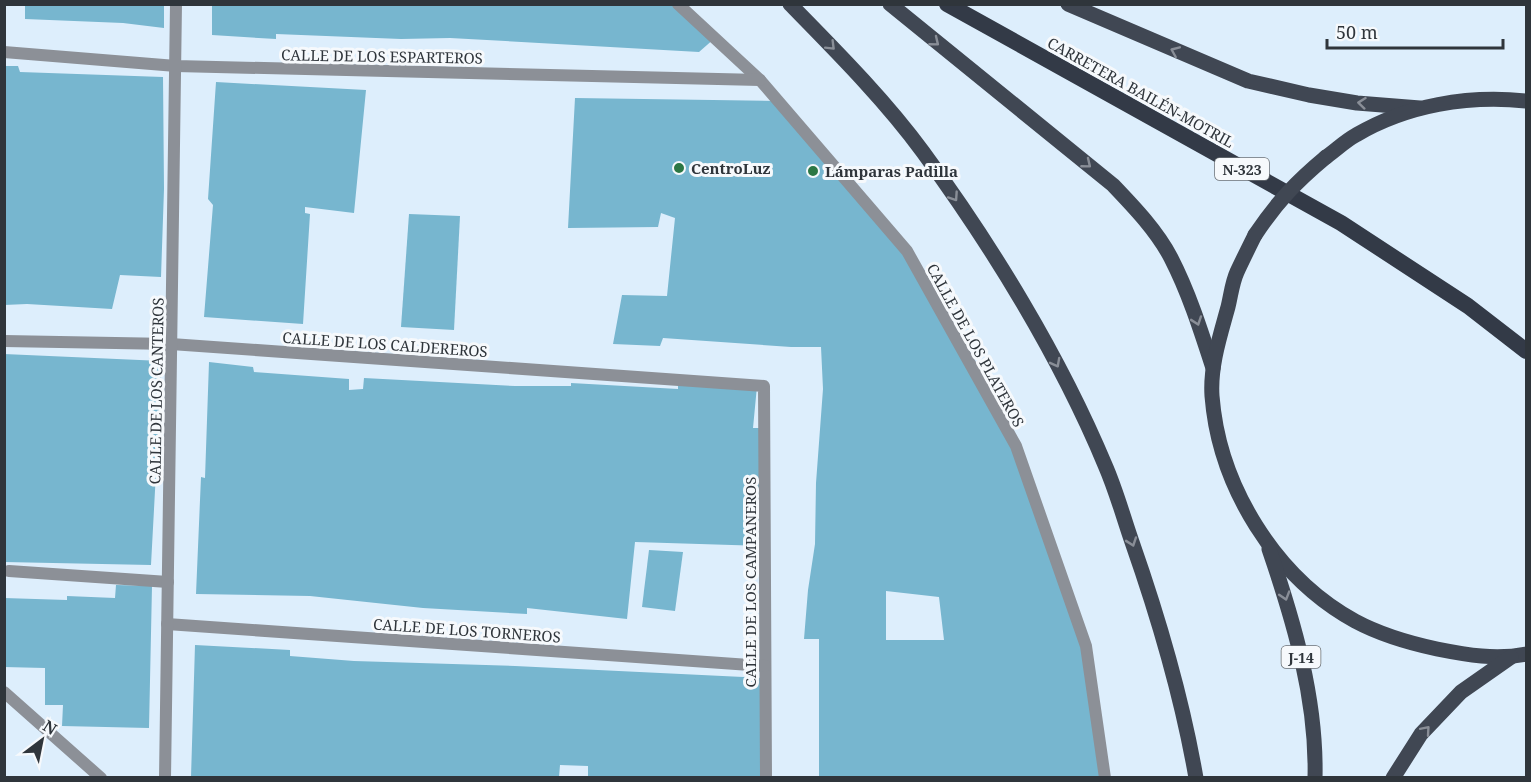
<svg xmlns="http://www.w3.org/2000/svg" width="1531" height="782" font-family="'Noto Serif',serif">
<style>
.building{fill:#77b6cf;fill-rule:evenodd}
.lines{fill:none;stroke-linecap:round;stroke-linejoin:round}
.service{stroke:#8c9097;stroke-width:12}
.minor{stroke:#8c9097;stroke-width:12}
.primary{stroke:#404753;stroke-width:15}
.trunk{stroke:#333a47;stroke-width:16}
.primary-bridge{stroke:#404753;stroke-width:15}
.oneway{stroke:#898e97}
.poi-dot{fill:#2c7745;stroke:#f6f9fc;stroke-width:2}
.labels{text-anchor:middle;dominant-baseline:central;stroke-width:6;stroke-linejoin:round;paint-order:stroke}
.shield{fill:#f6f9fc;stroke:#6b7075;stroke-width:1.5}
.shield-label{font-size:14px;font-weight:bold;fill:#2f353b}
.street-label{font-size:15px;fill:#2f353b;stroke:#f6f9fc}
.poi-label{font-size:15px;font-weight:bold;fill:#2f353b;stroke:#f6f9fc;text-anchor:start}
</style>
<rect width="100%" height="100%" fill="#ddeefc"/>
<g class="building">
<polygon points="25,4 164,4 164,28 123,23 25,19"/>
<polygon points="212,4 678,4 715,38 699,52 450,38 401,39 276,34 276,39 212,35"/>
<polygon points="4,66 18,66 20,72 163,77 164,189 161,277 120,275 112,309 27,304 4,305"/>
<polygon points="216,82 366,90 354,213 305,207 305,213 310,214 303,324 204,317 213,205 208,199"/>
<path d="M575,98l202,3 130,150 93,167 86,228 18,131h-285v-138h-15l4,-49 7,-46 1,-61 7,-94 -2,-42h-30l-128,-9 -3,8 -47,-2 9,-49 45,1 8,-78 -14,-5 -3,14 -90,1zM886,591l53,6 5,43h-58z"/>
<polygon points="409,214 460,216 454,330 401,327"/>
<polygon points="4,354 162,361 151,565 4,562 4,421 6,407 4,406"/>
<polygon points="209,362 253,367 254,372 349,379 349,390 363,389 364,378 515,386 571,386 571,383 678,389 678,380 757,386 753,428 764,428 765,546 635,542 627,619 527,608 527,614 423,608 310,596 196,594 201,477 205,478"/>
<polygon points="649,550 683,552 675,611 642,607"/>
<polygon points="116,585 152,586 149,728 62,726 63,705 45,705 45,668 4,667 4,598 67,600 67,596 115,598"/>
<polygon points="195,645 290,650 290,656 354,661 515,666 765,678 766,777 588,777 588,766 560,765 559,777 191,777"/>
</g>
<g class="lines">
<polyline class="service" points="9,571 168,582"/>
<g class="minor">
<polyline points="678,4 760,80 907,251 1016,446 1086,646 1105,778"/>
<polyline points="4,52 176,66 760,80"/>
<polyline points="4,341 171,344 764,386 766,778"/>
<polyline points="167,624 765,666"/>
<polyline points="4,692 101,778"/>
<polyline points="165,778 176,4"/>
</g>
<g class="primary">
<path d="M790,4c45,46 95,96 133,148 69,94 137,205 182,313 11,25 18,51 27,77 27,77 50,155 64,236"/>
<path d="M890,4l223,181c21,22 44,46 58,73 18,35 30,73 42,110"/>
<polyline points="1068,4 1248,81 1309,95 1357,103 1420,108"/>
<path d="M1326,157c10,-7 19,-16 30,-22 51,-30 112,-40 170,-34"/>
<path d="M1255,235c-6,12 -12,24 -18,37 -5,11 -6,23 -9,35 -8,29 -18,59 -16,89 7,90 63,181 143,225 26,14 54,22 82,28 30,6 59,11 89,5"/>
<path d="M1269,549c25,73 48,151 46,229"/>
<polyline points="1393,778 1421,734 1461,692 1511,657"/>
</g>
<polyline class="trunk" points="947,4 1341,223 1468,306 1526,351"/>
<path class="primary-bridge" d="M1255,235c22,-33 41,-53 71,-78"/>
</g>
<defs><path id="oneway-chevron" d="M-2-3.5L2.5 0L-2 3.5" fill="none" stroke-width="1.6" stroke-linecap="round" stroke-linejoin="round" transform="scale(1.5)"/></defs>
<g class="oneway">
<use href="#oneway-chevron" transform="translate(935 42) rotate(39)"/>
<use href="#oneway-chevron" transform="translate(831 46) rotate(45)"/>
<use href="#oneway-chevron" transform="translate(1175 51) rotate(-157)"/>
<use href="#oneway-chevron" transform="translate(1362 103) rotate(-174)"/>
<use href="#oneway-chevron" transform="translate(1087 164) rotate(39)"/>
<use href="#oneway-chevron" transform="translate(954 197) rotate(56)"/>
<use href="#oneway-chevron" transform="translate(1197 321) rotate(71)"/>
<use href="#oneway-chevron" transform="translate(1056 363) rotate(62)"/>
<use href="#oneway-chevron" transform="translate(1132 542) rotate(71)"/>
<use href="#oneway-chevron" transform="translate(1285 596) rotate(73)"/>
<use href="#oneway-chevron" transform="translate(1426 730) rotate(-49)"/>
</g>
<g class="poi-dot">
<circle cx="679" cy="168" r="6"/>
<circle cx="813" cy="171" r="6"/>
</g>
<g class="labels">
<g class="shield">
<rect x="1215" y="158" width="54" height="22" rx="4.5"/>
<rect x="1281.5" y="646" width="39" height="22" rx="4.5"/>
</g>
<g class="shield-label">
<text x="1242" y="169">N-323</text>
<text x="1301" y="657">J-14</text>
</g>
<g class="street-label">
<text transform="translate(382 56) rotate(1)">CALLE DE LOS ESPARTEROS</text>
<text transform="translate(1141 92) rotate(29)">CARRETERA BAILÉN-MOTRIL</text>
<text transform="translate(385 344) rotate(4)">CALLE DE LOS CALDEREROS</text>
<text transform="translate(976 345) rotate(61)">CALLE DE LOS PLATEROS</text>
<text transform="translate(156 391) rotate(-89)">CALLE DE LOS CANTEROS</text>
<text transform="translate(750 582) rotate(-90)">CALLE DE LOS CAMPANEROS</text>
<text transform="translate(467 630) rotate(4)">CALLE DE LOS TORNEROS</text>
</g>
<g class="poi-label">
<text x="691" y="168">CentroLuz</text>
<text x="825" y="171">Lámparas Padilla</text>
</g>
</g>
<rect width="1531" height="782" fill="none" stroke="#2f353b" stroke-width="12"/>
<g transform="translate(42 740) rotate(32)" stroke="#f6f9fc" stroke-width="4.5" paint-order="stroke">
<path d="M0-4.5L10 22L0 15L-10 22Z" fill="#2f353b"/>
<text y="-9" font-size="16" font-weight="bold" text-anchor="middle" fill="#2f353b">N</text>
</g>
<path d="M1327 39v9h176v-9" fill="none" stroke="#2f353b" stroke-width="3"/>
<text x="1336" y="39" font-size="18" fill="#2f353b" stroke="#f6f9fc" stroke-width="4.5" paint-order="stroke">50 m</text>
</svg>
